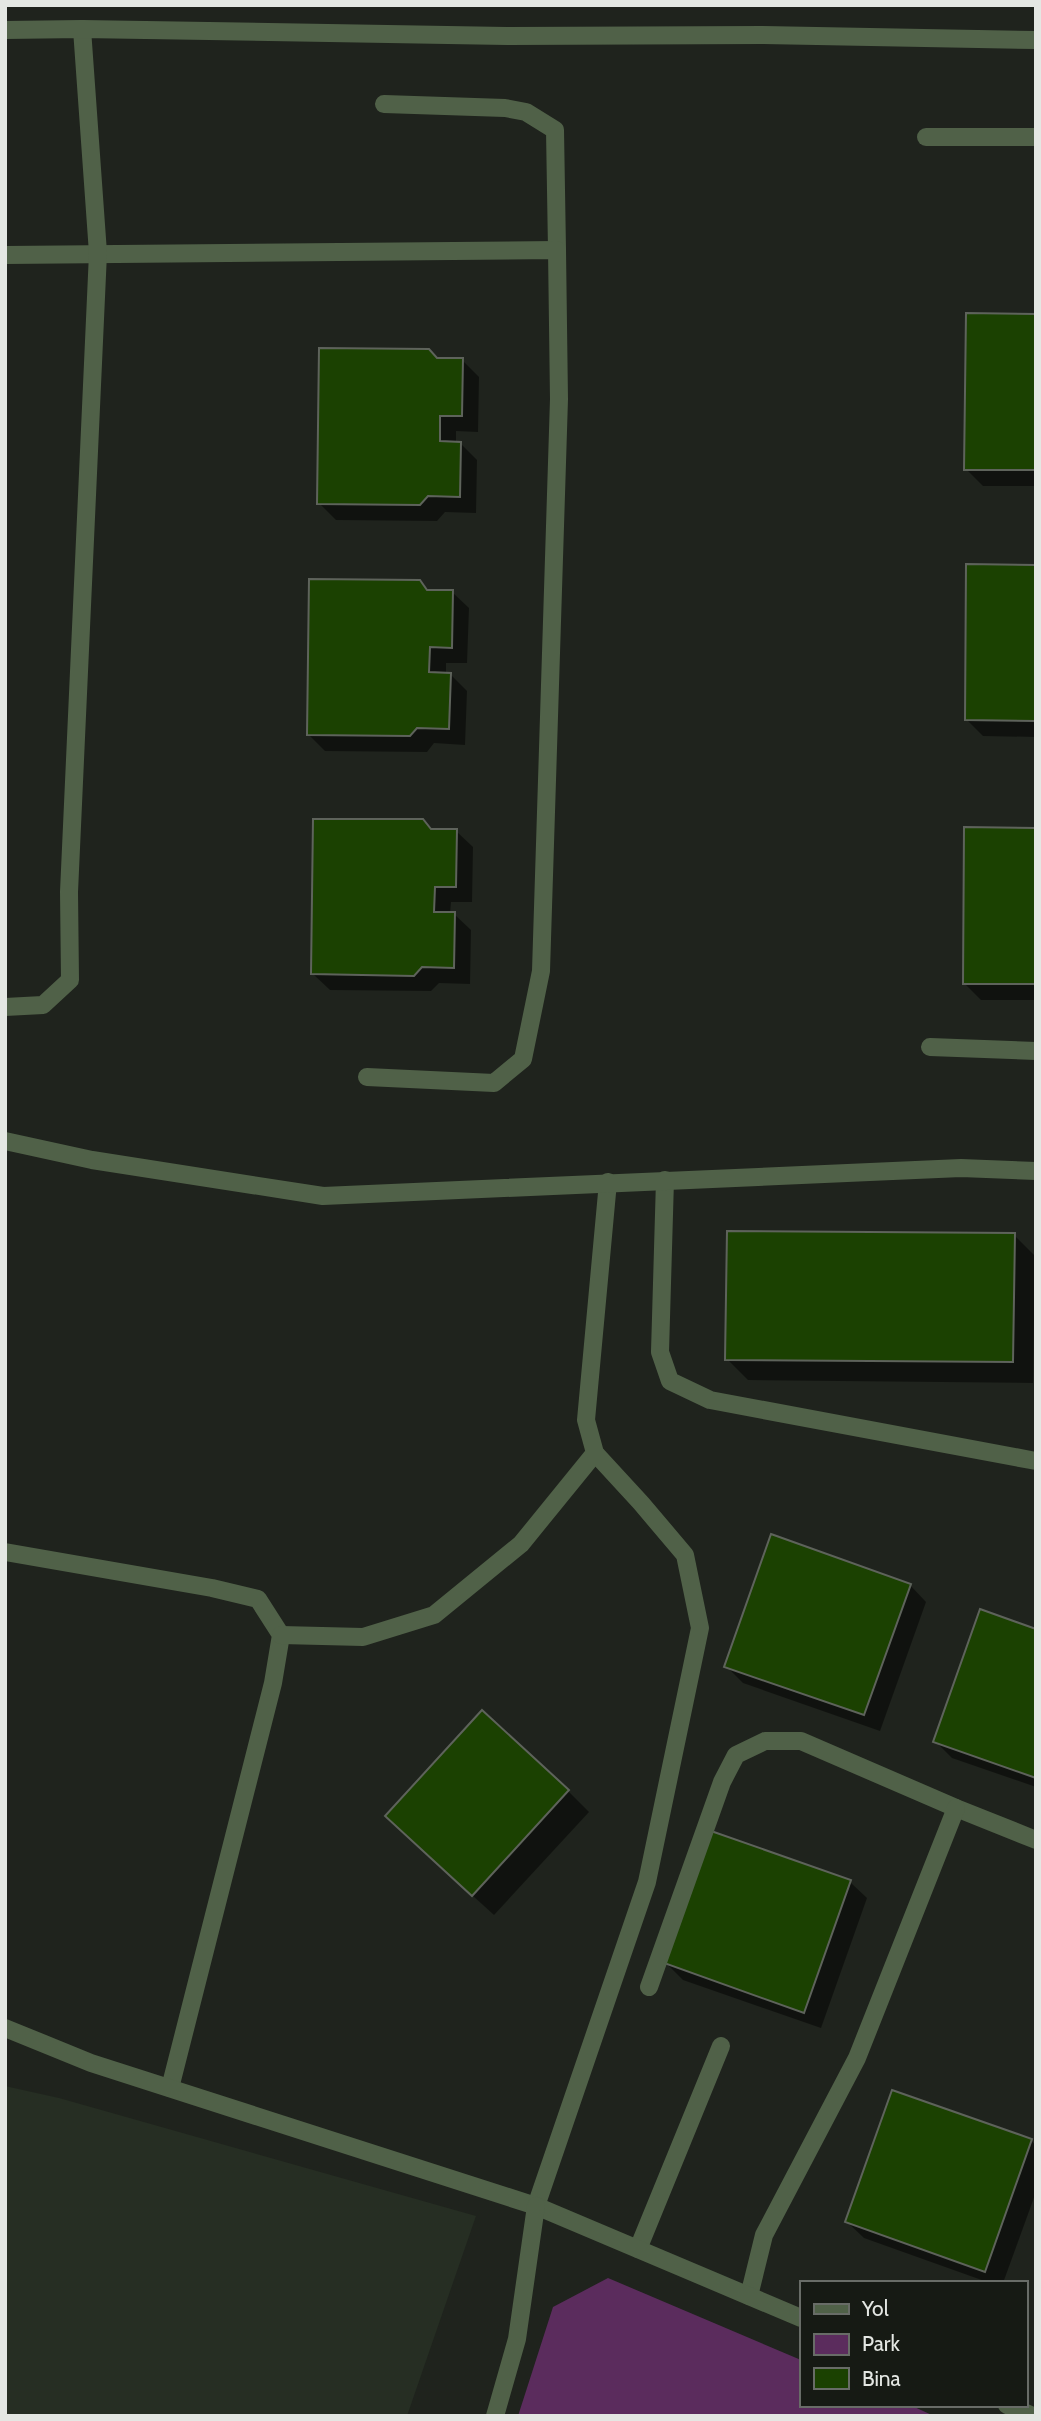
<svg xmlns="http://www.w3.org/2000/svg" width="1041" height="2421" font-family="Cabin,sans-serif">
<style>
.built{fill:#262e23}
.green{fill:#5b2c5d}
.shadow{fill:#0007}
.building{fill:#1b4101;stroke:#5e635b;stroke-width:2}
.lines{fill:none;stroke-linecap:round;stroke-linejoin:round}
.service{stroke:#506148;stroke-width:18}
.minor{stroke:#506148;stroke-width:18}
</style>
<rect width="100%" height="100%" fill="#1f231d"/>
<polygon class="built" points="5,2086 59,2098 476,2216 407,2416 5,2416"/>
<polygon class="green" points="608,2278 801,2360 801,2405 910,2405 934,2416 518,2416 553,2307"/>
<g class="shadow">
<polygon points="1036,315 1036,486 983,486 966,469"/>
<polygon points="439,360 462,360 479,377 478,432 456,431 456,443 460,443 477,460 476,513 445,512 437,521 336,520 319,503"/>
<polygon points="1036,567 1036,737 983,736 967,720"/>
<polygon points="419,581 429,591 452,592 469,608 467,663 446,663 446,674 450,674 467,691 465,745 434,743 427,752 325,751 309,735"/>
<polygon points="1036,830 1036,1000 981,1000 964,983"/>
<polygon points="433,831 456,831 473,847 472,902 451,902 450,914 454,914 471,930 470,984 439,983 431,991 330,990 313,974"/>
<polygon points="1014,1235 1035,1256 1033,1383 748,1380 727,1359"/>
<polygon points="910,1585 926,1602 880,1731 743,1683 726,1666"/>
<polygon points="1036,1631 1036,1787 952,1758 935,1741"/>
<polygon points="568,1791 589,1812 494,1915 408,1837"/>
<polygon points="850,1882 867,1898 821,2028 683,1980 666,1963"/>
<polygon points="893,2092 1031,2141 1036,2145 1036,2192 1003,2283 990,2283 864,2238 847,2222"/>
</g>
<g class="building">
<polygon points="966,313 1036,314 1036,470 964,470"/>
<polygon points="319,348 429,349 437,358 463,358 462,416 440,416 440,441 461,442 460,497 428,496 420,505 317,504"/>
<polygon points="966,564 1036,565 1036,721 965,720"/>
<polygon points="309,579 420,580 427,590 453,590 452,648 430,647 429,672 451,673 449,729 417,728 410,736 307,735"/>
<polygon points="313,819 423,819 431,829 457,829 456,887 435,887 434,912 455,912 454,968 422,967 414,976 311,974"/>
<polygon points="964,827 1036,828 1036,984 963,984"/>
<polygon points="727,1231 1015,1233 1013,1362 725,1360"/>
<polygon points="771,1534 911,1584 864,1715 724,1667"/>
<polygon points="980,1609 1036,1629 1036,1778 933,1742"/>
<polygon points="482,1710 569,1790 472,1896 385,1816"/>
<polygon points="711,1831 851,1880 804,2013 664,1963"/>
<polygon points="892,2090 1032,2139 985,2272 845,2222"/>
</g>
<g class="lines">
<g class="service">
<polyline points="384,104 505,108 526,112 555,130 557,250"/>
<polyline points="926,137 1036,137"/>
<polyline points="5,255 557,250 559,399 541,971 523,1059 494,1083 367,1077"/>
<polyline points="5,1007 43,1005 70,980 69,892 98,253 82,29"/>
<polyline points="930,1047 1036,1051"/>
<polyline points="665,1180 660,1352 670,1381 710,1400 1036,1461"/>
<polyline points="5,1552 212,1588 258,1599 281,1635 273,1683 170,2088"/>
<polyline points="281,1635 363,1637 434,1615 521,1544 595,1453"/>
<polyline points="649,1987 722,1782 736,1755 765,1741 801,1741 956,1808 1036,1840"/>
<polyline points="536,2206 647,1882 700,1628 685,1555 641,1503 595,1453 586,1420 608,1182"/>
<polyline points="638,2249 721,2046"/>
<polyline points="749,2296 764,2235 857,2058 956,1808"/>
</g>
<g class="minor">
<polyline points="5,30 82,29 507,36 763,35 1036,40"/>
<polyline points="5,1141 92,1160 323,1196 961,1168 1036,1171"/>
<polyline points="5,2028 91,2063 536,2206 801,2318"/>
<polyline points="1007,2405 1033,2416"/>
<polyline points="495,2416 517,2339 536,2206"/>
</g>
</g>
<rect width="1041" height="2421" fill="none" stroke="#e4e7e3" stroke-width="14"/>
<rect x="800" y="2281" width="228" height="126" fill="#161a14" stroke="#686c67" stroke-width="2"/>
<rect x="814" y="2304" width="35" height="10" fill="#506148" stroke="#686c67" stroke-width="2"/>
<text x="862" y="2316" font-size="21" fill="#e4e7e3">Yol</text>
<rect x="814" y="2334" width="35" height="21" fill="#5b2c5d" stroke="#686c67" stroke-width="2"/>
<text x="862" y="2351" font-size="21" fill="#e4e7e3">Park</text>
<rect x="814" y="2368" width="35" height="21" fill="#1b4101" stroke="#686c67" stroke-width="2"/>
<text x="862" y="2386" font-size="21" fill="#e4e7e3">Bina</text>
</svg>
